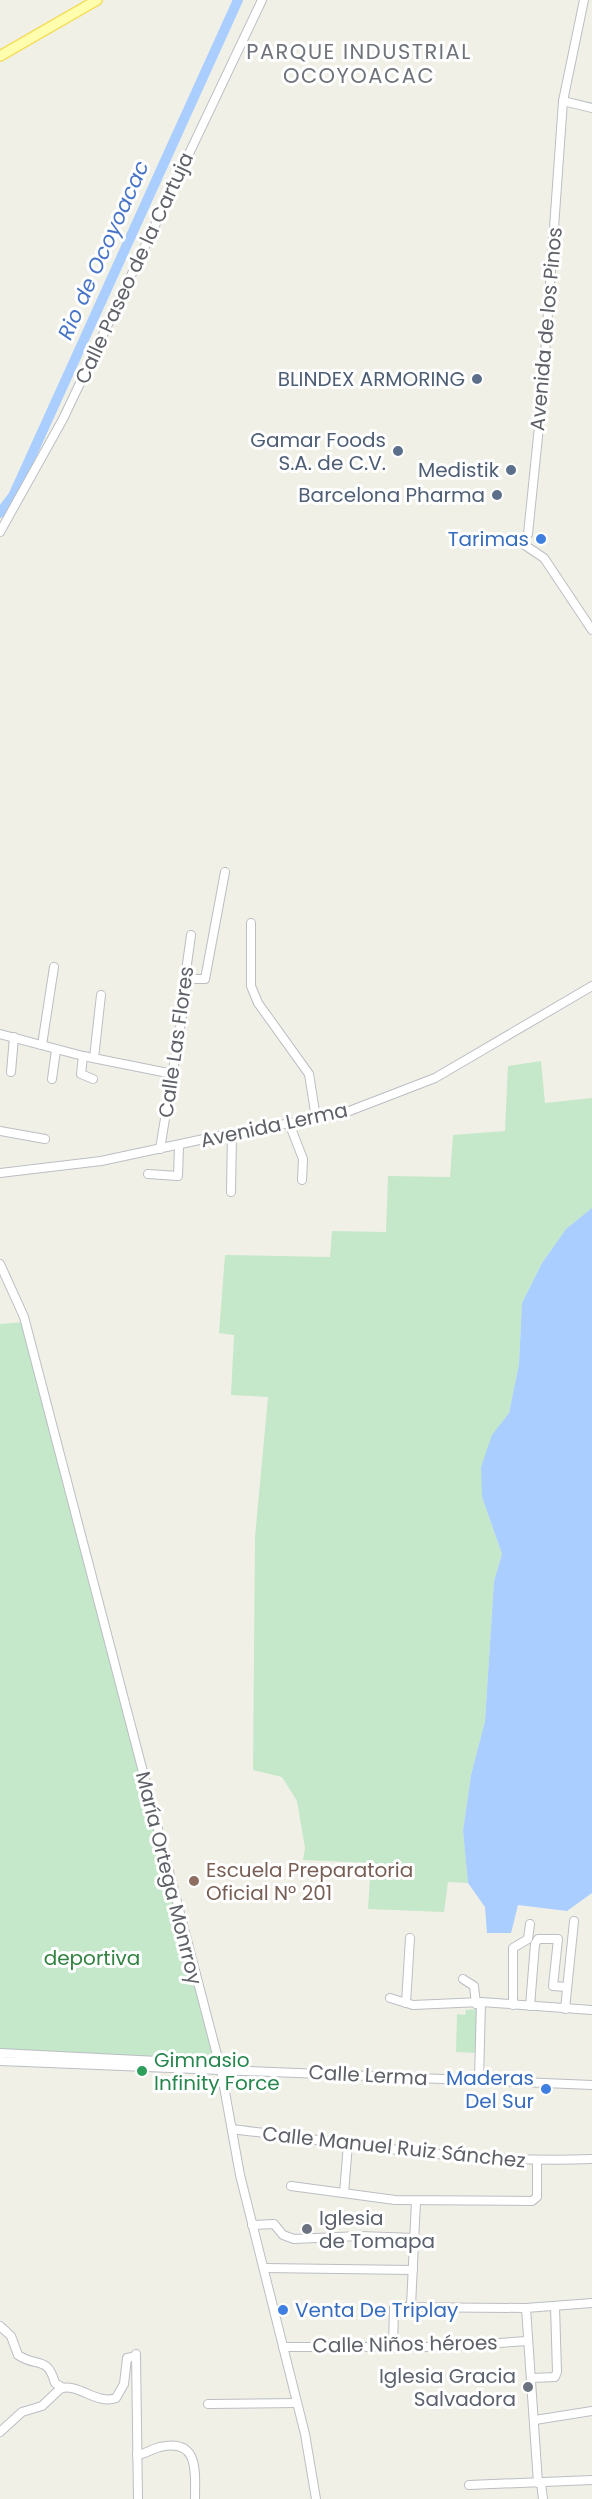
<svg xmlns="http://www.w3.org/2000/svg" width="592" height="2499" font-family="Poppins,sans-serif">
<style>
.green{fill:#c4e8c9}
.water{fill:#a9ceff}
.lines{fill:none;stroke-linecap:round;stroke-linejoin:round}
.river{stroke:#a9ceff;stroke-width:10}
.minor-casing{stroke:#bbbec3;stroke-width:10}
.major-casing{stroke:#f4de5d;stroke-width:12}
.minor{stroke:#fff;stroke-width:8}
.major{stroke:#fffdae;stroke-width:9}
.service-dot{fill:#5c6f8a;stroke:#fff;stroke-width:2}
.shop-dot{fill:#3f7fe0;stroke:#fff;stroke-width:2}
.education-dot{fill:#8d6e63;stroke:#fff;stroke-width:2}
.leisure-dot{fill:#2e9e5b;stroke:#fff;stroke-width:2}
.worship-dot{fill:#6b7280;stroke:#fff;stroke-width:2}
.labels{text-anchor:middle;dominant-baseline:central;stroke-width:6;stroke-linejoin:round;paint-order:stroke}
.street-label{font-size:20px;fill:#5e6168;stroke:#fff}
.service-label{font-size:20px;fill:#4e5e75;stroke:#fff;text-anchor:end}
.shop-label{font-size:20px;fill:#366cbe;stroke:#fff;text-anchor:end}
.education-label{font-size:20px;fill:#785e54;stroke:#fff;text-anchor:start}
.park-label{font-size:20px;fill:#328241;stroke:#fff}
.leisure-label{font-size:20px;fill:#27864d;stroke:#fff;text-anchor:start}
.worship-label{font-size:20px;fill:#5b616d;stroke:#fff;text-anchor:start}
.neighbourhood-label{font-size:21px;letter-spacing:1.5px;fill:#6f737a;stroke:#fff}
.water-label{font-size:21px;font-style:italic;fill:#4774c7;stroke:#fff}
</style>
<rect width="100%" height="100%" fill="#f1f0e7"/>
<g class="green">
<polygon points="541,1061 545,1103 592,1098 592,1208 566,1229 542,1263 522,1303 519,1364 509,1413 491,1438 482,1497 502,1554 494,1581 485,1721 471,1775 463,1831 468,1883 448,1882 444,1912 368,1909 371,1863 303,1860 305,1848 297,1801 282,1777 253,1770 255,1537 268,1397 231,1395 234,1335 219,1333 225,1255 330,1257 332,1231 386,1232 388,1176 450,1177 453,1135 505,1131 508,1066"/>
<polygon points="25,1322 215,2064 108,2054 0,2056 0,1324"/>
<polygon points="478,2009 477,2053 456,2052 457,2014 465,2015 466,2010"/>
</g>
<polygon class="water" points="592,1208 592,1893 567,1911 518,1905 511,1933 487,1933 485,1907 468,1883 463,1831 471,1775 485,1721 494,1581 502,1554 482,1497 481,1467 492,1435 509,1413 519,1364 522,1303 542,1263 566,1229"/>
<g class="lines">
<polyline class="river" points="0,513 13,496 238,0"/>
<defs>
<g id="minor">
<polyline points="584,0 563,101 542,397 528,534 520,542 544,558 592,630"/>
<polyline points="563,101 592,108"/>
<polyline points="0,532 63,419 262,0"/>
<polyline points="251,923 251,986 258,1003 309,1074 316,1118"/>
<polyline points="188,979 205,979 225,872"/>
<polyline points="0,1034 83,1056 173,1074"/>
<polyline points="42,1045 54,967"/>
<polyline points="83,1056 81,1074 93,1079"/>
<polyline points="94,1058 101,995"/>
<polyline points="11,1072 14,1037"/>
<polyline points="52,1079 56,1050"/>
<polyline points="289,1123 303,1159 302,1180"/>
<polyline points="0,1131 45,1139"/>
<polyline points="160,1149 188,979 187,964 191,935"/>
<polyline points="0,1173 101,1161 232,1133 339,1115 435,1078 592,986"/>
<polyline points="148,1174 178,1176 179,1146"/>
<polyline points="231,1192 232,1133"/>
<polyline points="0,1264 24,1317 221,2070 240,2175 305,2434 316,2499"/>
<polyline points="463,1979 474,1986 476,2004"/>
<polyline points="390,1998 413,2005 481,2002 592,2010"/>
<polyline points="406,2003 410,1938"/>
<polyline points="513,2005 513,1948 528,1939 530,1924"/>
<polyline points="530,2006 535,1944 538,1939 558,1939 553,1986 567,1987"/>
<polyline points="565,2009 574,1921"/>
<polyline points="0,2053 217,2064"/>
<polyline points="0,2061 592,2085"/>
<polyline points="479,2080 481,2002"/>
<path d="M232,2129c120,15 240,35 360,30"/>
<polyline points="291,2186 395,2200 532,2201 537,2197 537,2161"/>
<polyline points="344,2193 348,2144"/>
<polyline points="252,2225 274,2224 283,2235 294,2239 360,2236 415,2238"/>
<polyline points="264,2268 413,2270"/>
<polyline points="411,2306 416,2201"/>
<polyline points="526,2308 538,2483"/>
<path d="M0,2326l11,10 7,19c19,13 29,0 37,28l8,5"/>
<polyline points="283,2347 440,2347 527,2341"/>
<polyline points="393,2348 394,2307 526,2308 592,2303"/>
<polyline points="136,2354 138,2499"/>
<polyline points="532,2378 555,2377 557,2372 555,2306"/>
<polyline points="208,2404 297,2403"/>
<polyline points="535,2420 592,2411"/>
<path d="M0,2432l22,-20 20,-6 19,-18c19,-4 36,17 55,10l8,-14 3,-26 9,-2"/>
<path d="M137,2455c8,-1 15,-6 23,-8 40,-9 35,26 35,52"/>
<polyline points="541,2483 543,2499"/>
<polyline points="469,2485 592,2480"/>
</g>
<polyline id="major" points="0,56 97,0"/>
</defs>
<use href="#minor" class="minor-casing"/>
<use href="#major" class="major-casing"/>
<use href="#minor" class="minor"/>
<use href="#major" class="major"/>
</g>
<g class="service-dot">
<circle cx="477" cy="379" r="6"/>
<circle cx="398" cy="451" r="6"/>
<circle cx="511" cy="470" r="6"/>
<circle cx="497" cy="495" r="6"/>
</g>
<g class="shop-dot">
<circle cx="541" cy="539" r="6"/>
<circle cx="546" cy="2089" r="6"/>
<circle cx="283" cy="2310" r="6"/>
</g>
<circle class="education-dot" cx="194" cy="1881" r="6"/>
<circle class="leisure-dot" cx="142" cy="2071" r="6"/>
<g class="worship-dot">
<circle cx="307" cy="2229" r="6"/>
<circle cx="528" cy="2387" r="6"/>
</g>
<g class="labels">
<g class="street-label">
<text transform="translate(134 268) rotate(-65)">Calle Paseo de la Cartuja</text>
<text transform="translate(546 329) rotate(-85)">Avenida de los Pinos</text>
<text transform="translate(176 1042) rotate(-82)">Calle Las Flores</text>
<text transform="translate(274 1125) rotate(-12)">Avenida Lerma</text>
<text transform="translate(169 1878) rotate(76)">María Ortega Monrroy</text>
<text transform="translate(368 2075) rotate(3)">Calle Lerma</text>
<text transform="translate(394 2147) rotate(6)">Calle Manuel Ruiz Sánchez</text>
<text transform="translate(405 2344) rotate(-1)">Calle Niños héroes</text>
</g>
<g class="service-label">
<text x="465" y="379">BLINDEX ARMORING</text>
<text x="386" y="440">Gamar Foods<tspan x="386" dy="23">S.A. de C.V.</tspan></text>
<text x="499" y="470">Medistik</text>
<text x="485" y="495">Barcelona Pharma</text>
</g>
<g class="shop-label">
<text x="529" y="539">Tarimas</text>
<text x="534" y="2078">Maderas<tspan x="534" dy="23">Del Sur</tspan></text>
<text x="295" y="2310" text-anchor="start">Venta De Triplay</text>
</g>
<g class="education-label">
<text x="206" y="1870">Escuela Preparatoria<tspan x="206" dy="23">Oficial N° 201</tspan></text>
</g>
<g class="park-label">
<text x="92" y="1958">deportiva</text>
</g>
<g class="leisure-label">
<text x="154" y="2060">Gimnasio<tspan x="154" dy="23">Infinity Force</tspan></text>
</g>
<g class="worship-label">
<text x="319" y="2218">Iglesia<tspan x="319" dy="23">de Tomapa</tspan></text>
<text x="516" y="2376" text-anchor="end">Iglesia Gracia<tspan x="516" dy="23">Salvadora</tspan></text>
</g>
<g class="neighbourhood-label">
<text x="359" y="51">PARQUE INDUSTRIAL<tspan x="359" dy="24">OCOYOACAC</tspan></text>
</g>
<g class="water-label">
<text transform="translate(103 250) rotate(-66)">Rio de Ocoyoacac</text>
</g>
</g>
</svg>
